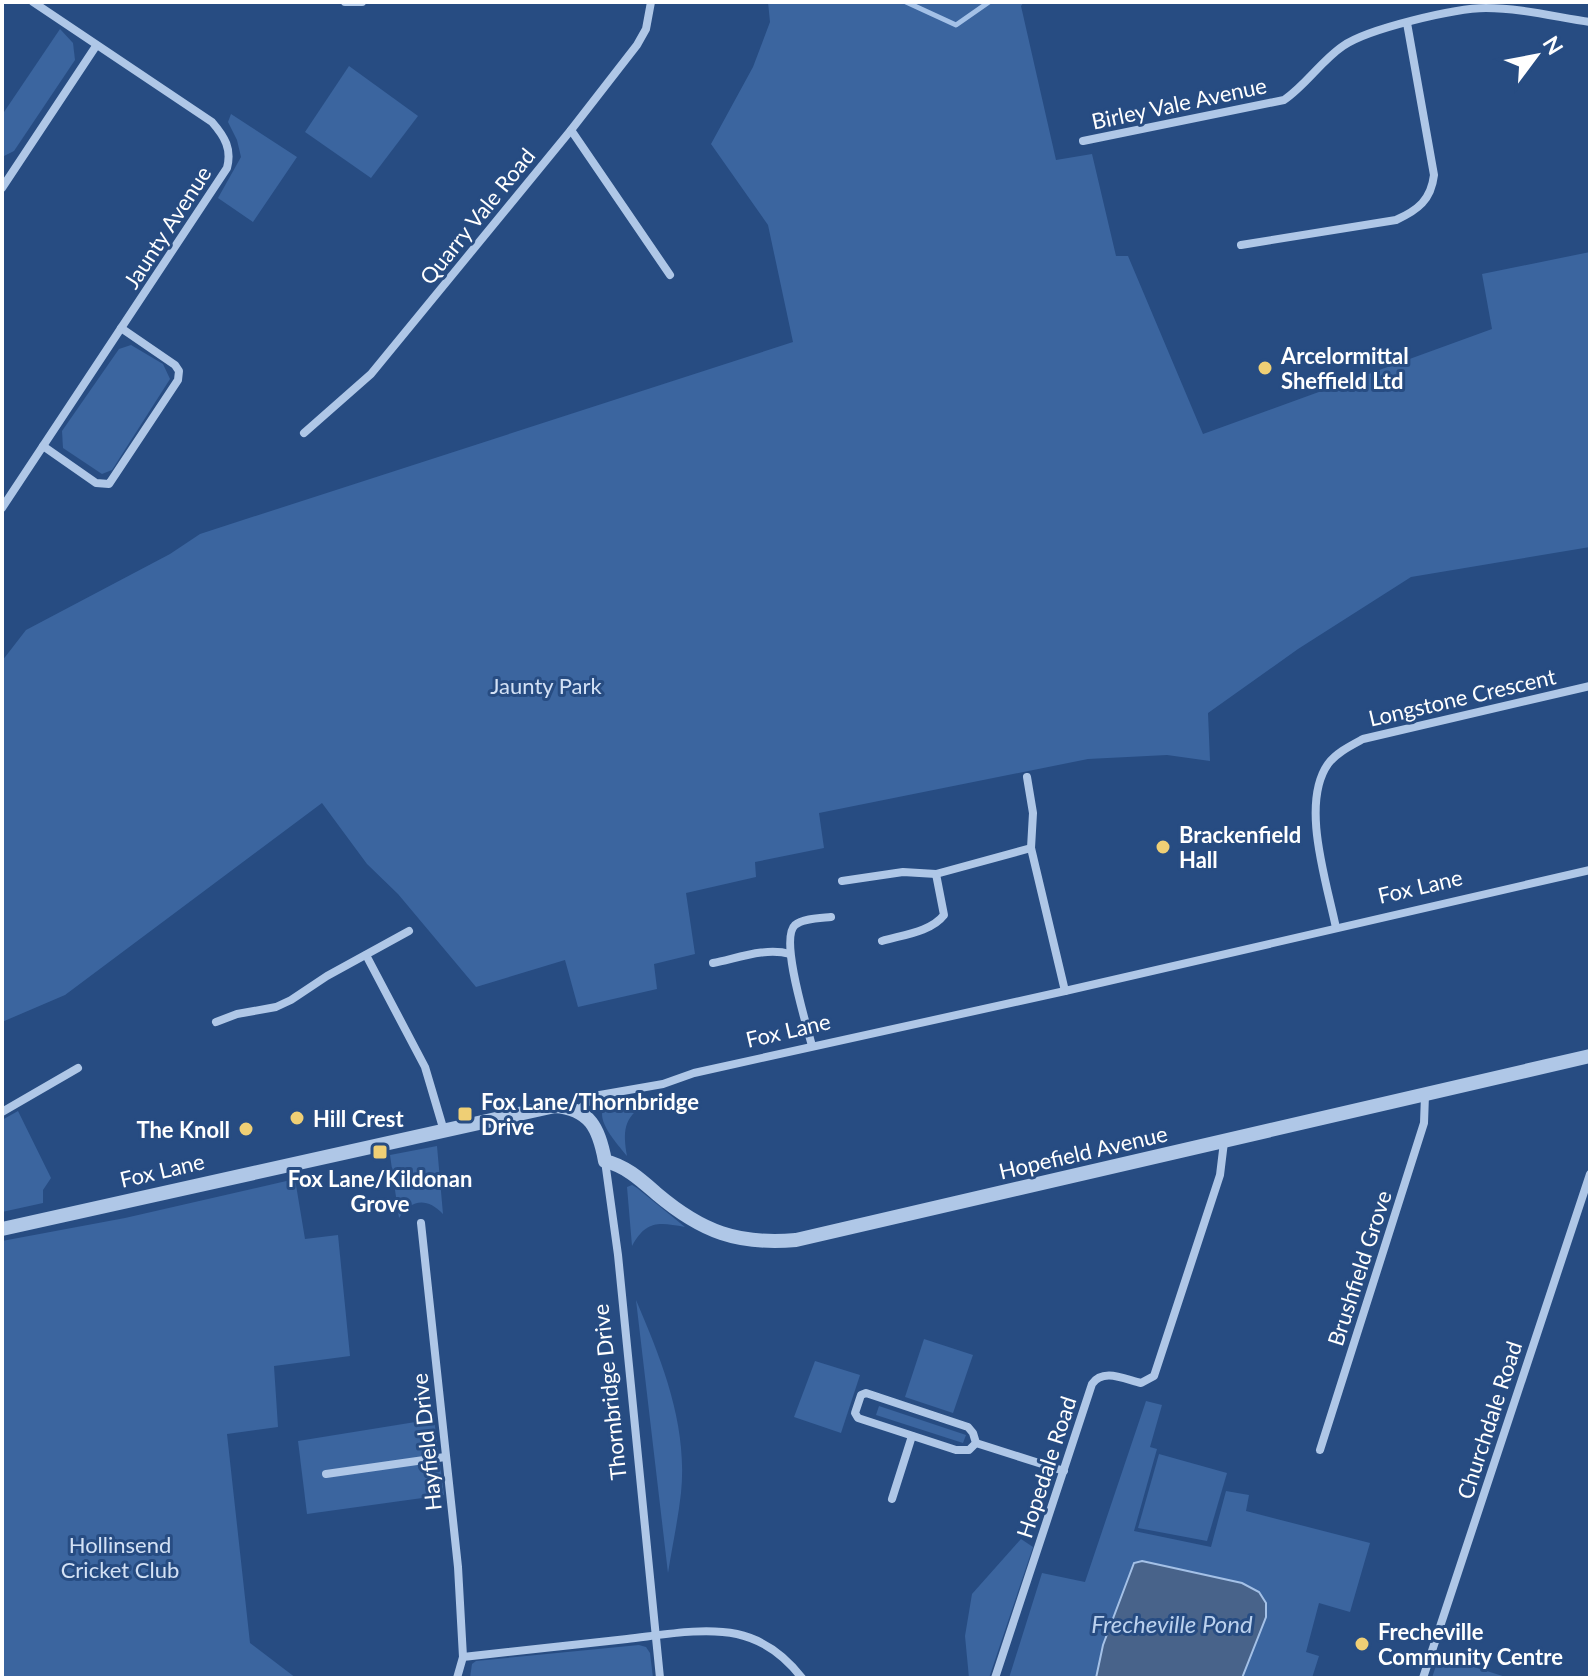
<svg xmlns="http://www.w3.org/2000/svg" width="1592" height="1680" font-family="Lato,sans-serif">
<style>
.green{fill:#3b659f}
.water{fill:#48638a;stroke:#a4c1e7;stroke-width:2}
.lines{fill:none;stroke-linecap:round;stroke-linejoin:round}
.stream{stroke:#a4c1e7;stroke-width:5}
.minor{stroke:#afc7e7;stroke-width:8}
.tertiary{stroke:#afc7e7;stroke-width:14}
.poi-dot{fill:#efcf75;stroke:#274c82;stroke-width:3}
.labels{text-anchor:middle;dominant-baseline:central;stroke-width:6;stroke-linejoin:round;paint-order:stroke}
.street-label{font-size:22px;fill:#fff;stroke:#274c82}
.poi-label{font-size:22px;font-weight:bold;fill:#fff;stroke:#274c82;text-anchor:start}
.park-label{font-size:22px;fill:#d3e1f5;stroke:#274c82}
.water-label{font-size:24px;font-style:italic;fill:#bbd1ee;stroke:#274c82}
</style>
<rect width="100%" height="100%" fill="#274c82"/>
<g class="green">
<polygon points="768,2 1024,2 1021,6 1056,160 1092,154 1116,256 1128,256 1203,434 1492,329 1482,274 1590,252 1590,547 1411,577 1298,649 1208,713 1210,761 1167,755 1088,759 819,813 824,848 755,862 756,877 686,893 695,954 654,964 657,989 578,1007 565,960 476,987 398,894 367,864 322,803 65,995 2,1022 2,661 26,630 170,554 200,534 793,342 768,225 711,144 753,67 770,22"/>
<polygon points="60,29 73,43 75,60 14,151 2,157 2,115"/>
<polygon points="349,66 418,116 371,178 305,132"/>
<polygon points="231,114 297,157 253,222 218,198 241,157 237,140 228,122"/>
<polygon points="131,345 163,364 170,379 112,470 102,474 63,448 62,431 119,349"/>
<path d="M635,1096l10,8c-22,14 -22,28 -18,52 -9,-12 -39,-42 -17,-54 7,-4 18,-4 25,-6z"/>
<polygon points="18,1111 51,1178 43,1190 43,1203 2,1212 2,1120"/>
<path d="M437,1146l6,68c-16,-17 -32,-15 -44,4l-9,-63z"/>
<polygon points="295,1179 305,1239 338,1235 350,1356 274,1366 278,1427 227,1434 250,1643 296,1678 2,1678 2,1241 125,1218"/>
<path d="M632,1185l5,3 48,39c-26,-5 -39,-7 -53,19l-5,-59z"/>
<path d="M636,1300c26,61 52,125 45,193 -3,27 -9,54 -13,80z"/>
<polygon points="924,1339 973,1355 953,1413 905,1397"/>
<polygon points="815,1361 860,1375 841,1433 794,1417"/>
<polygon points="1146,1401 1162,1405 1150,1447 1157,1449 1134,1531 1211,1547 1226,1491 1249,1495 1246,1511 1370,1543 1350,1612 1319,1603 1306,1652 1319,1656 1312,1678 1009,1678 1042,1573 1085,1582"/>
<polygon points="879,1406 966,1435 963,1443 876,1415"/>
<polygon points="434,1419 444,1495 307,1514 298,1441"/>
<polygon points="1159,1454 1227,1473 1207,1541 1138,1528"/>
<polygon points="1021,1539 1033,1547 989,1678 969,1678 965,1636 972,1594"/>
<polygon points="639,1645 646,1647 650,1653 653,1678 470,1678 472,1664 476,1661"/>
<polygon points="1439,1656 1509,1678 1432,1678"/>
</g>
<polygon class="water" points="1142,1561 1242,1583 1259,1592 1266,1603 1266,1617 1242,1678 1096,1678 1103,1645 1134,1563"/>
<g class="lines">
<polyline class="stream" points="906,2 956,25 989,2"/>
<g class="minor">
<polyline points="345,2 362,2"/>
<polyline points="571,130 670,275"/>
<path d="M1083,141l201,-41c22,-15 37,-39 59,-54 24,-17 112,-38 143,-38 34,0 70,9 104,14"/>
<polyline points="2,188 96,46"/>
<path d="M1241,245l155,-25c22,-10 35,-20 38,-45l-27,-152"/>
<polyline points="304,433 371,374 571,130 637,45 646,29 651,2"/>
<polyline points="43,446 96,483 109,484 178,380 179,371 175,365 121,328"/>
<path d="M2,508l225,-340c5,-19 -2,-31 -15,-46l-179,-120"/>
<polyline points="1027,777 1033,813 1031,848 1065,991"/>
<polyline points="842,881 903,872 936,874 1031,848"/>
<path d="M1336,928c-9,-45 -36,-124 -8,-164 8,-11 22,-18 35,-25l227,-53"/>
<path d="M882,941c20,-6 49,-9 62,-26l-8,-41"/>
<polyline points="366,955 425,1067 444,1131"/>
<path d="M713,963c25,-5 53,-16 77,-9"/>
<polyline points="216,1022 237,1014 276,1007 291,1000 327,976 409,931"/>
<path d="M812,1046c-5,-20 -33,-107 -17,-121 8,-7 26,-7 36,-8"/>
<polyline points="578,1111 594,1096 663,1084 694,1073 1065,991 1590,870"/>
<polyline points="2,1112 78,1068"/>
<polyline points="605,1161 618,1255 660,1678"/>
<polyline points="421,1223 458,1567 463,1657"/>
<polygon points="866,1393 968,1427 973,1433 976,1443 969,1450 956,1450 858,1418 855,1413 861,1395"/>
<polyline points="976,1443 1064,1471"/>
<polyline points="1320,1450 1424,1123 1425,1095"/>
<polyline points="326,1474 445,1457"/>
<polyline points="892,1499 912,1436"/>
<path d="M457,1678l6,-21c55,-6 110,-12 164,-18 35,-4 76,-12 110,-5 27,6 49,23 65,44"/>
<path d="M995,1678l97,-294c11,-16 32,-5 49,-1l13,-7 66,-201 4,-33"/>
<polyline points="1423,1678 1590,1174"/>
</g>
<path class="tertiary" d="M2,1229l553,-123c35,3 44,22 50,55 21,5 36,19 52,33 45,38 81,51 139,46l794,-184"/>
</g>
<g class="poi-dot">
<circle cx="1265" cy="368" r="8"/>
<circle cx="1163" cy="847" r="8"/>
<rect x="457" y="1106" width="16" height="16" rx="4"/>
<circle cx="297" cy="1118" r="8"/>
<circle cx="246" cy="1129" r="8"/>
<rect x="372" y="1144" width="16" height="16" rx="4"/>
<circle cx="1362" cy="1644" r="8"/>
</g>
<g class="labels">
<g class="street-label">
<text transform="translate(1179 103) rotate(-12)">Birley Vale Avenue</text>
<text transform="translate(477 216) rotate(-51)">Quarry Vale Road</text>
<text transform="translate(167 227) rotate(-57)">Jaunty Avenue</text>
<text transform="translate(1462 697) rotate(-13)">Longstone Crescent</text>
<text transform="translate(1420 886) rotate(-13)">Fox Lane</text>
<text transform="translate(788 1030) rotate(-13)">Fox Lane</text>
<text transform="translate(1083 1152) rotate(-13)">Hopefield Avenue</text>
<text transform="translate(162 1170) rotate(-13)">Fox Lane</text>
<text transform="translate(1359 1268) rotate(-72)">Brushfield Grove</text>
<text transform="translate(609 1392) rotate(-96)">Thornbridge Drive</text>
<text transform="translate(1489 1420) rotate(-72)">Churchdale Road</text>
<text transform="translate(426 1442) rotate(-96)">Hayfield Drive</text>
<text transform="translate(1046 1467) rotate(-72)">Hopedale Road</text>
</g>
<g class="poi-label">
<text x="1281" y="355">Arcelormittal<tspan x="1281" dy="25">Sheffield Ltd</tspan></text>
<text x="1179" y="834">Brackenfield<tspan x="1179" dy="25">Hall</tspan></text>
<text x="481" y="1101">Fox Lane/Thornbridge<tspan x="481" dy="25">Drive</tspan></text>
<text x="313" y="1118">Hill Crest</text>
<text x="230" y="1129" text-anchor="end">The Knoll</text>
<text x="380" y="1178" text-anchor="middle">Fox Lane/Kildonan<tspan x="380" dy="25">Grove</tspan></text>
<text x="1378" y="1631">Frecheville<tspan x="1378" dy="25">Community Centre</tspan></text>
</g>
<g class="park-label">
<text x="546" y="685">Jaunty Park</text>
<text x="120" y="1544">Hollinsend<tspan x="120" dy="25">Cricket Club</tspan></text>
</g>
<g class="water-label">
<text x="1172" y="1623">Frecheville Pond</text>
</g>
</g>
<rect width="1592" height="1680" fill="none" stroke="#ffffff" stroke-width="8"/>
<g transform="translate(1536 56) rotate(58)" stroke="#274c82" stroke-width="6" paint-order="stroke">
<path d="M0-6L14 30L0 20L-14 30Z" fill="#ffffff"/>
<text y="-12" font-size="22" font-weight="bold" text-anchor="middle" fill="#ffffff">N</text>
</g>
</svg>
